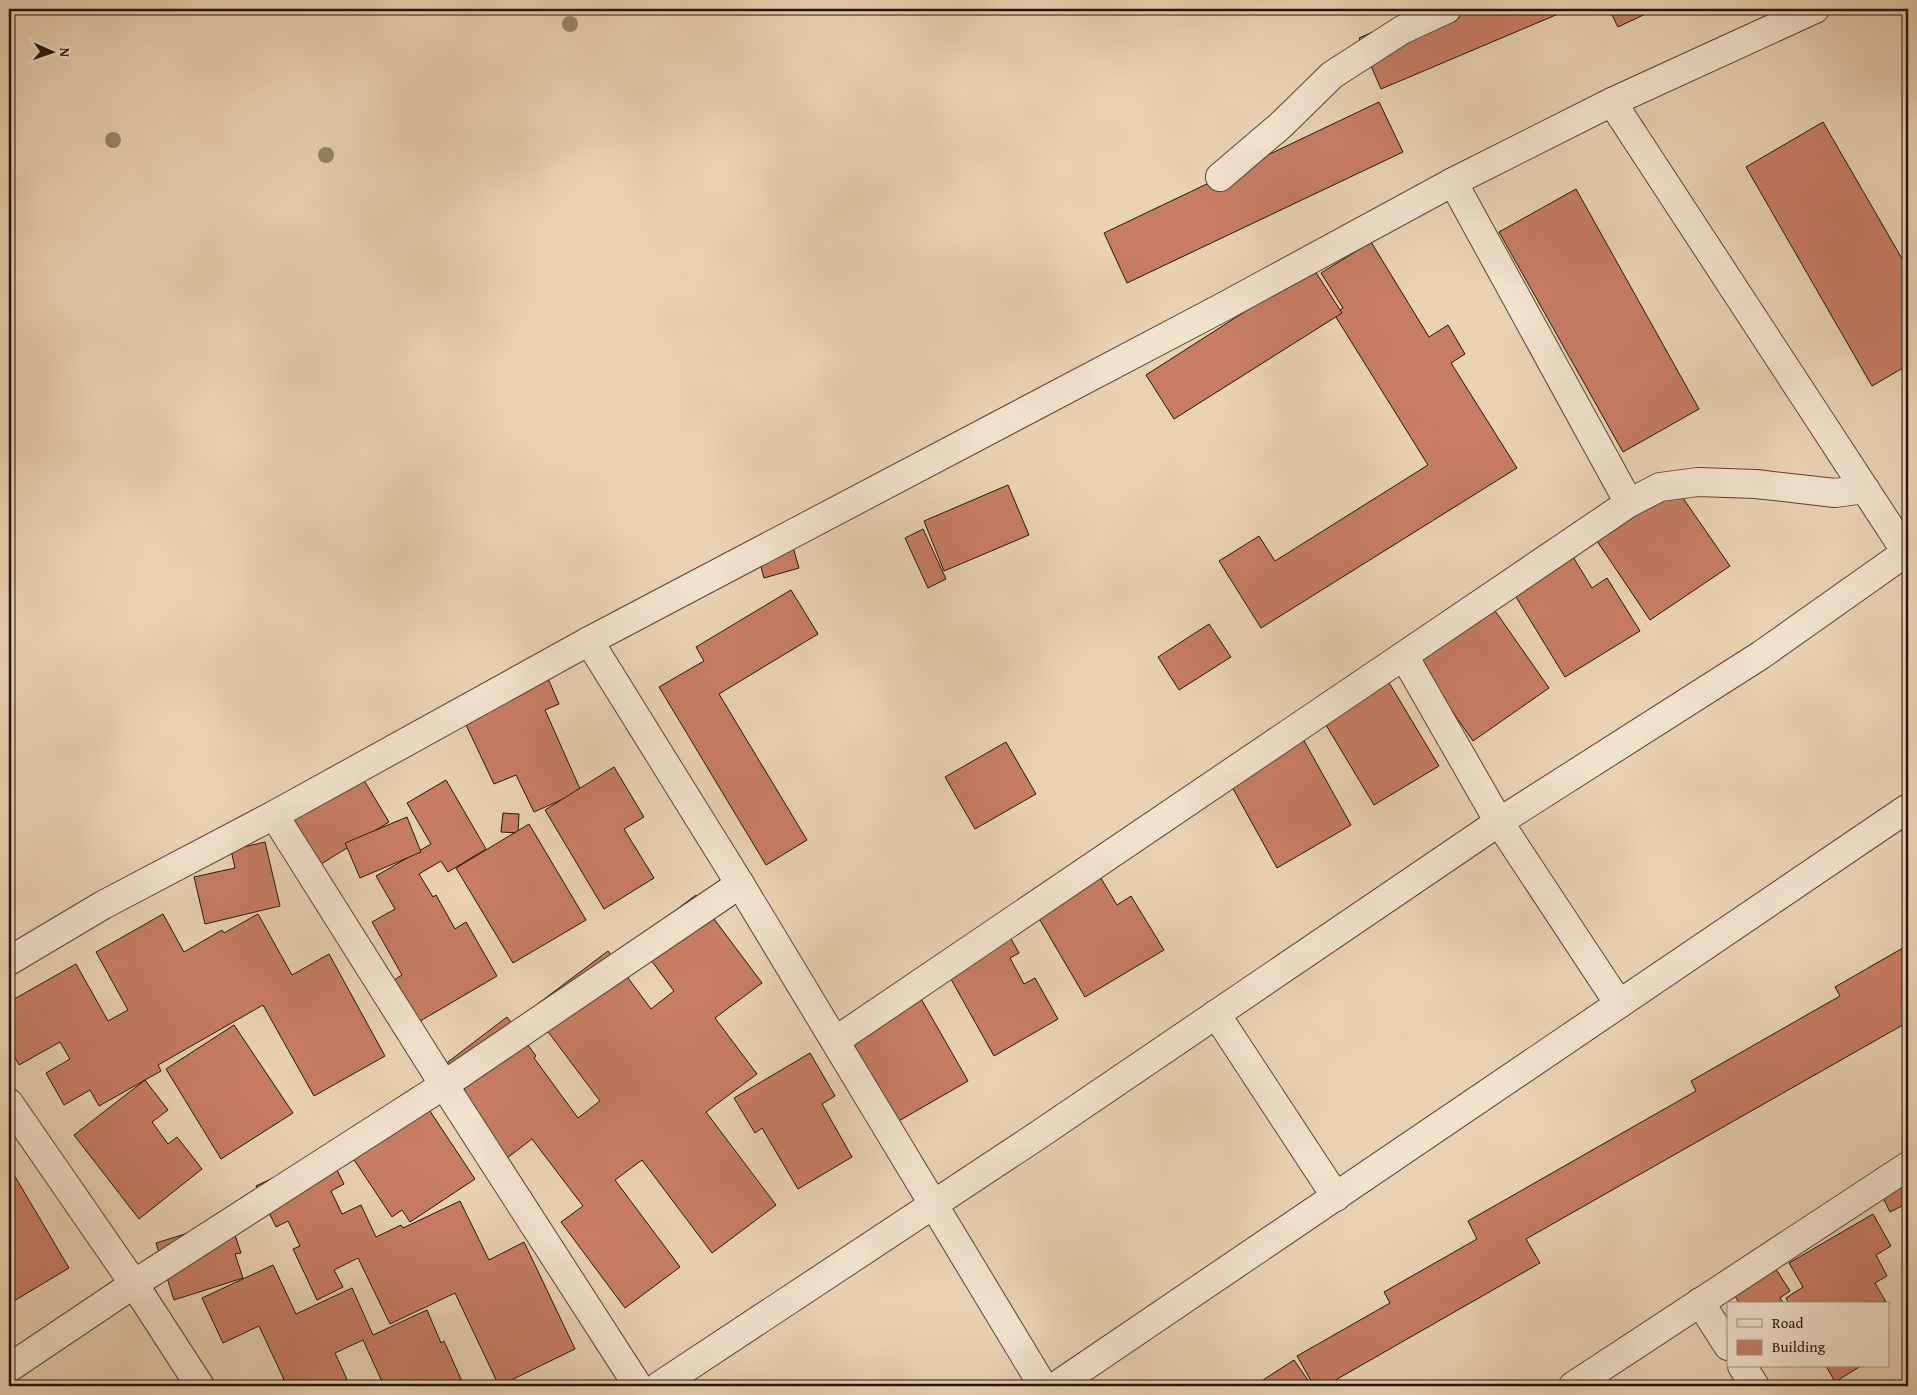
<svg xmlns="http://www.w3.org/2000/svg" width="1917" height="1395" font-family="'Gentium Book Plus',serif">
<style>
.building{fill:#c77d64;stroke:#211709}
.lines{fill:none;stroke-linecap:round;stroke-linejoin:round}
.minor-casing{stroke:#534634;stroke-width:30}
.minor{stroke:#f1e2ce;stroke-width:28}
.tree{fill:#95866a}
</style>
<rect width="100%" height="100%" fill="#e9d2b3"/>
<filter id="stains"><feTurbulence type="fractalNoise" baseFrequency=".004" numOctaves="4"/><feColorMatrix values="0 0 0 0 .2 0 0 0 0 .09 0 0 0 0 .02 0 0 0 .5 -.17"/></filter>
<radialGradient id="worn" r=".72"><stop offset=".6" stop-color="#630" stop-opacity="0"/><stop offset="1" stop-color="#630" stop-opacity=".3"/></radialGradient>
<g class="building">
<polygon points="1426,9 1570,9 1381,89 1359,38"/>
<polygon points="1609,9 1656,9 1618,27"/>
<polygon points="1379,102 1403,152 1127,283 1104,233"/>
<polygon points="1823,122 1908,269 1908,365 1872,386 1746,167"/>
<polygon points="1576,189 1699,409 1623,452 1499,232"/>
<polygon points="1371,242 1429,337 1448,325 1465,354 1451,363 1517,468 1261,628 1219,561 1259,536 1275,561 1428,465 1334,314 1343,308 1321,273"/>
<polygon points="1313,268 1342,313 1174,419 1146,375"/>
<polygon points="1667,475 1730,566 1650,620 1589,529"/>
<polygon points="1008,485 1029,535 944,571 924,521"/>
<polygon points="923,529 946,579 928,588 905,538"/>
<polygon points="793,547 799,568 764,578 758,556"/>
<polygon points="1567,547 1592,588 1607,578 1640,631 1565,677 1508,584"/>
<polygon points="791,590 818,634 719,694 807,840 766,865 659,687 704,661 696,647"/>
<polygon points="1484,595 1549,688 1473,741 1408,648"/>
<polygon points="1209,624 1231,657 1179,690 1158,657"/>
<polygon points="544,669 559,704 545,710 581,791 534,812 516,775 494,784 458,708"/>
<polygon points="1382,671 1439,766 1374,805 1317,710"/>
<polygon points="1298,730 1351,825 1277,868 1231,785"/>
<polygon points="1006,742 1036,794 975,829 945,777"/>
<polygon points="614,767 644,817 624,829 654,878 604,909 545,810"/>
<polygon points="359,772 389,822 313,869 283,820"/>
<polygon points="446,780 486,849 448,872 441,861 419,874 433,897 436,895 455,929 466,922 497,976 410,1027 386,985 402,975 372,922 395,909 376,876 431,844 407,803"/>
<polygon points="503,813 519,814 518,833 501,832"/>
<polygon points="407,817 421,852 360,878 345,843"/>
<polygon points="529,824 586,920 513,963 456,868"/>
<polygon points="265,842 280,906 205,924 194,877 235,868 231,850"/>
<polygon points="1090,860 1117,905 1131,896 1164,950 1085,997 1027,898"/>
<polygon points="696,895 762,983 715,1018 757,1074 706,1112 776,1205 712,1253 642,1160 615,1180 680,1267 625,1308 561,1222 583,1206 532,1139 507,1158 440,1068 507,1017 536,1056 534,1058 578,1118 600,1101 531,1009 608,951 651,1009 674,991 636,940"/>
<polygon points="163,914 184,952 222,930 224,933 258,914 292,975 329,954 385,1056 314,1096 263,1005 158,1065 161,1071 99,1106 90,1090 64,1105 46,1073 70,1059 60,1042 19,1065 9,1046 9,1002 76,964 108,1021 128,1010 96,952"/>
<polygon points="1005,928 1019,953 1010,958 1024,984 1035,978 1058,1019 994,1056 942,963"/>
<polygon points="1908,945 1908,1022 1526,1239 1540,1263 1325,1386 1314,1386 1297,1356 1390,1303 1384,1292 1477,1239 1468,1221 1696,1091 1691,1081 1840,996 1835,987"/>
<polygon points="912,983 968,1081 890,1126 834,1029"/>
<polygon points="234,1025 293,1113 221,1159 166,1069"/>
<polygon points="810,1053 835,1096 822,1104 852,1157 798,1189 762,1128 755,1133 734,1098"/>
<polygon points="145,1080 168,1110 152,1122 168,1144 177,1137 202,1169 139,1219 74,1135"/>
<polygon points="414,1087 475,1179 410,1222 402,1210 392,1217 339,1137"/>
<polygon points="328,1152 344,1184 331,1191 342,1214 361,1205 376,1237 401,1225 403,1228 460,1201 489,1260 524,1242 575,1349 499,1386 455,1293 390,1324 358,1258 334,1270 343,1287 317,1300 293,1249 300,1246 288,1221 276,1227 256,1186"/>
<polygon points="10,1168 69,1268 9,1304 9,1169"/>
<polygon points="1908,1175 1908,1203 1890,1212 1879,1190"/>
<polygon points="1873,1214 1891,1246 1876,1255 1887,1276 1875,1283 1886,1302 1789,1304 1786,1298 1803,1287 1789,1263"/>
<polygon points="230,1220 241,1253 235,1254 243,1278 174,1300 156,1243"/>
<polygon points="1772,1263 1790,1291 1780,1298 1784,1304 1740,1304 1731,1290"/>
<polygon points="273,1265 296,1314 352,1288 373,1335 427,1310 441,1343 444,1341 464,1386 384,1386 363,1340 335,1353 350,1386 287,1386 259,1326 223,1343 202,1298"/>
<polygon points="1294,1360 1312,1386 1267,1386 1263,1380"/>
<polygon points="1826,1366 1861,1366 1835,1382"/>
<polygon points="1908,1378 1908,1386 1893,1386"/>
</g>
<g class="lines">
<defs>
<g id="minor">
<polyline points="1612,102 1906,552"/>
<polyline points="1220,177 1281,125 1332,75 1402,30 1447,9"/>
<polyline points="1453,182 1629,503"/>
<polyline points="589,641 740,884 1043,1386"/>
<polyline points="1404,656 1499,822 1619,1004"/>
<polyline points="274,815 444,1085 638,1386"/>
<polyline points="9,961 103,905 274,815 589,641 1221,308 1453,182 1612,102 1815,9"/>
<polyline points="1216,1014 1336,1197"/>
<polyline points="835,1041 1629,503 1660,487 1698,482 1756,484 1835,493 1865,489"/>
<polyline points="9,1103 134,1284 200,1386"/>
<polyline points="1700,1302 1728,1346"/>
<polyline points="1742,1366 1755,1386"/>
<polyline points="9,1368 134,1284 444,1085 740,884"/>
<polyline points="659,1386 1037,1136 1499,822 1761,655 1908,551"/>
<polyline points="1056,1386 1908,808"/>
<polyline points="1573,1386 1908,1166"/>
</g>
</defs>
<use href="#minor" class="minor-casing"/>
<use href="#minor" class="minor"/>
</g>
<g class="tree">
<circle cx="570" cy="24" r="8"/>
<circle cx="113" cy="140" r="8"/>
<circle cx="326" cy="155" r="8"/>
</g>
<rect width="1917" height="1395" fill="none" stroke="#e9d2b3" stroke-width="30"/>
<rect x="10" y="10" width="1897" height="1375" fill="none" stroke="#211709" stroke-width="2.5"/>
<rect x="15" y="15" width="1887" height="1365" fill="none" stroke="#211709"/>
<rect x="1727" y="1302" width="162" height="65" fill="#f1e2ce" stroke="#9e917f"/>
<rect x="1737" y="1319" width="25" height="8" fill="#f1e2ce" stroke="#9e917f"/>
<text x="1772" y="1328" font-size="15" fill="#211709">Road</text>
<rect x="1737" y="1340" width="25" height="15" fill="#c77d64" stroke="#9e917f"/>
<text x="1772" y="1352" font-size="15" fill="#211709">Building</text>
<g transform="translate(52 52) rotate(92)" stroke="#f1e2ce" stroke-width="4" paint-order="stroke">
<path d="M0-4L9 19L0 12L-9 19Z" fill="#211709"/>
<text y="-8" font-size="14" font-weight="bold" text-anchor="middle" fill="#211709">N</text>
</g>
<rect width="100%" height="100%" filter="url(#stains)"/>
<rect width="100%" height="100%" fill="url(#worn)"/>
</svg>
